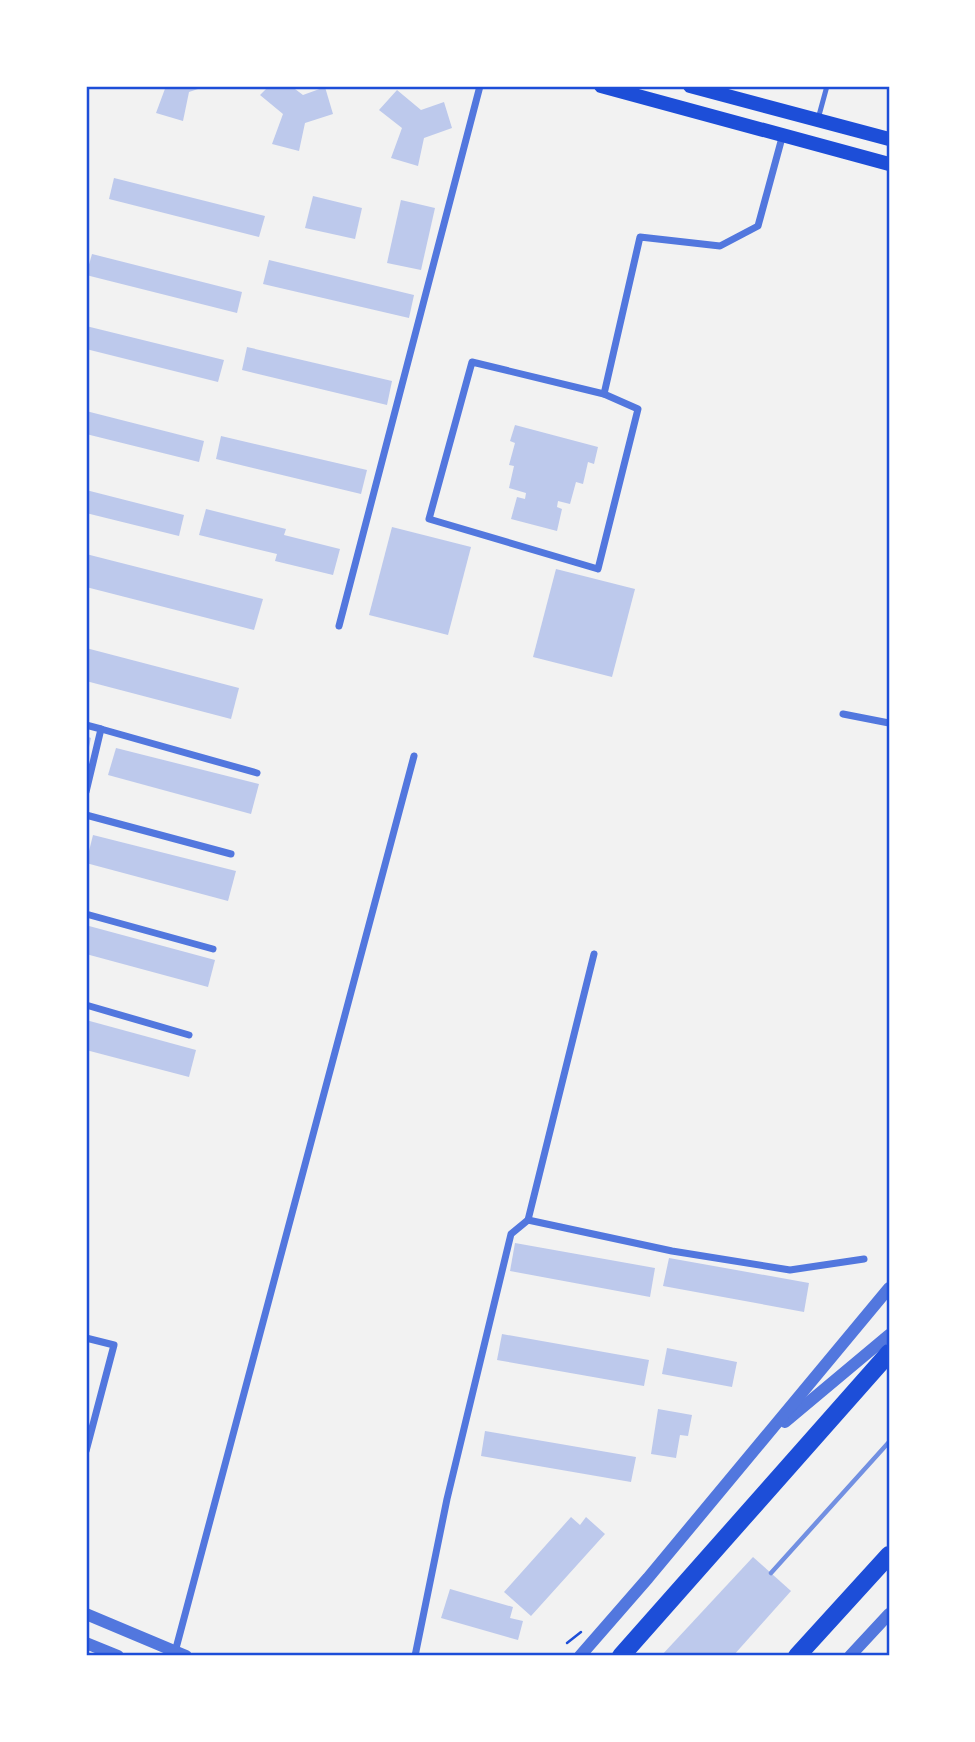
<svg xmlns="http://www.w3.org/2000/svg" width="975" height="1742" font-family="'Roboto Condensed',sans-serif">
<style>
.building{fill:#bdc9ec}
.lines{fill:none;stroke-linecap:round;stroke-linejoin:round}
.path{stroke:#1d4ed8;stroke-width:2.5}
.service{stroke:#5277de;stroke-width:5}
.minor{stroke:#5277de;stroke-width:7}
.tertiary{stroke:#5277de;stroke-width:12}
.secondary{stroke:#1d4ed8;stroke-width:14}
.motorway{stroke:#1d4ed8;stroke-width:18}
.rail{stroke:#7290e2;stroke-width:4.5}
.neatline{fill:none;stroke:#1d4ed8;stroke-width:2.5}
</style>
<rect width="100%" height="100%" fill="#f2f2f2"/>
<g class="building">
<polygon points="166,86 207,86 189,92 183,121 156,113"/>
<polygon points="269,86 291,86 303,95 325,87 333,114 305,123 299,151 272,144 283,114 260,95"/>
<polygon points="397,90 421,110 444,102 452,128 424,138 418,166 391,158 402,128 379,110"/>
<polygon points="114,178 265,216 259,237 109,199"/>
<polygon points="313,196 362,208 355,239 305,228"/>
<polygon points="401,200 435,208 421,270 387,263"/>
<polygon points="92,254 242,292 237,313 86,275"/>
<polygon points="269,260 414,295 409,318 263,284"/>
<polygon points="86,326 224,360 218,382 86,349"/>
<polygon points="247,347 392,381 387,405 242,370"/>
<polygon points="86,411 204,441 199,462 86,434"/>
<polygon points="515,425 598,447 594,464 588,462 583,484 576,482 570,504 558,501 557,507 562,509 557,531 511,519 517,497 525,499 526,493 509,488 514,466 509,465 515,443 510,441"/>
<polygon points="221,436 367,470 361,494 216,459"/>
<polygon points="86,490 184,515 179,536 86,513"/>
<polygon points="206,509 286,529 284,535 340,549 333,575 275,561 277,554 199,535"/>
<polygon points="392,527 471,547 448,635 369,615"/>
<polygon points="86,554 263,599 254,630 86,587"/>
<polygon points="556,569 635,589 612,677 533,657"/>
<polygon points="86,648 239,688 231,719 86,681"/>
<polygon points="86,736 91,738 87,756 86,756"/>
<polygon points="116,748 259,784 251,814 108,775"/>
<polygon points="93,835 236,871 228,901 86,863"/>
<polygon points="89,926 215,960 208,987 86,954 86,937"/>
<polygon points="86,1020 196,1050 189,1077 86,1050"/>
<polygon points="515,1243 655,1268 650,1297 510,1271"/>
<polygon points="669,1258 809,1283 804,1312 663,1286"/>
<polygon points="502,1334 649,1360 644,1386 497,1360"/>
<polygon points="667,1348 737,1362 732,1387 662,1374"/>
<polygon points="658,1409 692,1415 688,1436 680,1435 676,1458 651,1454"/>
<polygon points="485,1431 636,1457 631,1482 481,1456"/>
<polygon points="571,1517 580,1525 586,1517 605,1534 531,1616 504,1592"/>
<polygon points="753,1557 791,1591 733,1656 661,1656"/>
<polygon points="450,1589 513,1607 510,1618 523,1621 518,1640 441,1618"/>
</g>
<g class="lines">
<g class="path">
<polyline points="567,1643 581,1632"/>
<polyline points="888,1656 889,1655"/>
</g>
<polyline class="service" points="818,119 827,86"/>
<g class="minor">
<polygon points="472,362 604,394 638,409 598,569 429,519"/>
<polyline points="604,394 640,237 720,246 758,226 783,134"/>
<polyline points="339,626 480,86"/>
<polyline points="843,714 889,723"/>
<polyline points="86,725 101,729 86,792"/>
<polyline points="101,729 257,773"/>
<polyline points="86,815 231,854"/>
<polyline points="86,914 213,949"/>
<polyline points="86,1005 189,1035"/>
<polyline points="528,1220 594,954"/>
<polyline points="86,1338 114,1345 86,1451"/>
<polyline points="175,1652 414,756"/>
<polyline points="415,1656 447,1499 511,1234 528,1220 672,1251 790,1270 864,1259"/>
</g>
<g class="tertiary">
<polyline points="785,1422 889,1335"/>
<polyline points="86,1614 186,1656"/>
<polyline points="86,1643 118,1656"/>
<polyline points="580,1656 648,1578 889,1288"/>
<polyline points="850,1656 889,1614"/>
</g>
<g class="secondary">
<polyline points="601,86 889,164"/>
<polyline points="690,86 889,139"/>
</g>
<g class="motorway">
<polyline points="621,1656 889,1353"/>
<polyline points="797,1656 889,1555"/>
</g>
<polyline class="rail" points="771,1573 889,1442"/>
</g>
<rect width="975" height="1742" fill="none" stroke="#ffffff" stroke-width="175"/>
<rect x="88" y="88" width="800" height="1566" class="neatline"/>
</svg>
